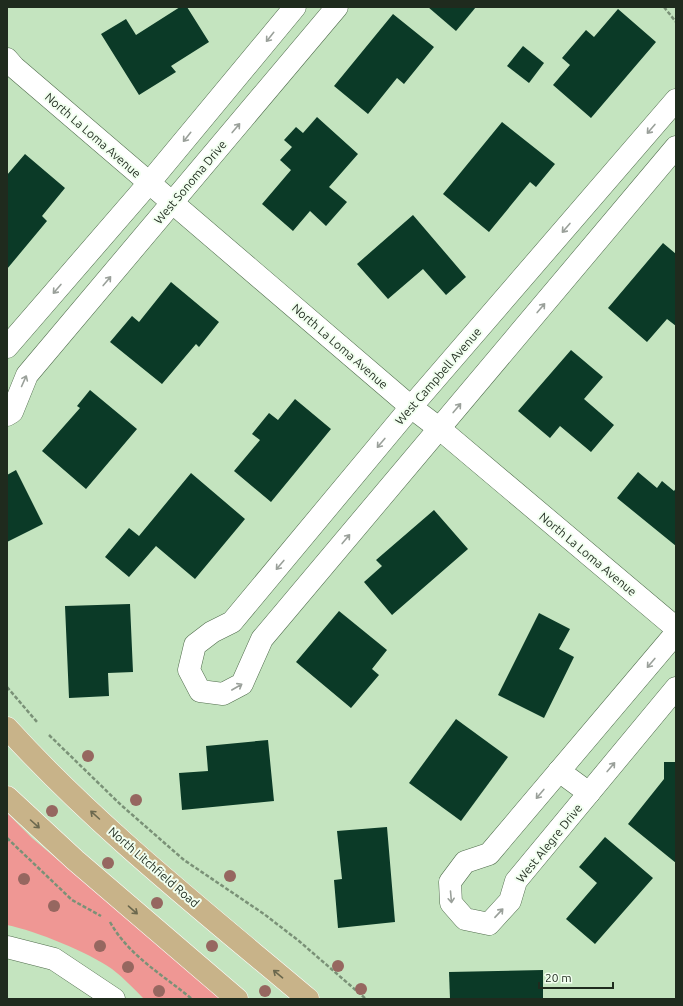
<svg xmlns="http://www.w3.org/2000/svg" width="683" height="1006" font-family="Ubuntu,sans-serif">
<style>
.green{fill:#ef9794}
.building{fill:#0b3a27}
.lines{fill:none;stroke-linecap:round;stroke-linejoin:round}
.minor-casing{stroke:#516d4d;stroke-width:23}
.major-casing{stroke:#fff;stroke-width:23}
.path{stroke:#7a9177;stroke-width:2.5;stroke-dasharray:4 2;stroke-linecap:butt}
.minor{stroke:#fff;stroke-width:22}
.major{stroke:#c8b389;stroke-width:22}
.tree{fill:#966760}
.oneway{stroke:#9aa09a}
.oneway2{stroke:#6b684e}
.labels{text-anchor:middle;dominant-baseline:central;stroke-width:4;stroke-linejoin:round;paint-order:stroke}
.street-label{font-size:12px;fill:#1f2b1e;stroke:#f2fff0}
</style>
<rect width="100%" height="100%" fill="#c4e4bf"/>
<path class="green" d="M7,813l25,25 190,161h-78c-10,-10 -20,-21 -32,-30 -24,-17 -76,-38 -105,-44z"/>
<g class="building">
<polygon points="180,7 187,7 209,42 171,66 176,72 139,95 101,34 126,19 136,35"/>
<polygon points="428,7 476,7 456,31"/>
<polygon points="618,9 656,42 591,118 553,85 570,65 562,58 586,30 594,37"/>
<polygon points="393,14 434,47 404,84 397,78 368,114 334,86"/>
<polygon points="523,46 544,63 529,83 507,66"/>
<polygon points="317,117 358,154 329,187 347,202 326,226 310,211 293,231 262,204 291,170 280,160 292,147 284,140 296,127 303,133"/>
<polygon points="502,122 555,164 536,187 530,182 489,232 443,194"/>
<polygon points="25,154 65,188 42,216 47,221 7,269 7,175"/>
<polygon points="413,215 466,277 446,295 423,269 388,299 357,264"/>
<polygon points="663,243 676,254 676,326 667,319 647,342 608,308"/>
<polygon points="171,282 219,322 199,347 196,344 162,384 110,342 132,316 139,322"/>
<polygon points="571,350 603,377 584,399 614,425 591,452 560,426 550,438 518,411"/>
<polygon points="90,390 137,429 86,489 42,451 80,408 77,406"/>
<polygon points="295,399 331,429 271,502 234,471 260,440 252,434 269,413 278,420"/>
<polygon points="16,470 43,524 7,542 7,475"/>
<polygon points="638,472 657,488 662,481 674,491 676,488 676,546 617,498"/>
<polygon points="191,473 245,519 195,579 156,546 129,577 105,557 129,528 139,536"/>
<polygon points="434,510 468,549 392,615 364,582 382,566 376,560"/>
<polygon points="130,604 133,672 108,673 109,696 69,698 65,606"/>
<polygon points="339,611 387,650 372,669 379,675 351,708 296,662"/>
<polygon points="539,613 570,629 559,649 574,657 544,718 498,695"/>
<polygon points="456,719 508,757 461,821 409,783"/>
<polygon points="268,740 274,801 182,810 179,773 208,771 206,746"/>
<polygon points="664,762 676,762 676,863 628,824 664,779"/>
<polygon points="387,827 395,922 338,928 334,880 342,879 337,831"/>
<polygon points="605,837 653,878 595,944 566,919 597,883 579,867"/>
<polygon points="543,970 543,999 450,999 449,972"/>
</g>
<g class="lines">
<defs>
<g id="minor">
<polyline points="7,59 14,67 411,407 440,429 676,628"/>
<polyline points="676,100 411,407 232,622 212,632 195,645 189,670 200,691 223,694 242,684 262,639 676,147"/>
<polyline points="7,347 149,183 295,7"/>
<polyline points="7,415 12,412 27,375 337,7"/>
<polyline points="676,633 489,854 465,862 450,882 451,903 465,919 489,924 510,901 516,881 676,688"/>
<polyline points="559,771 589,793"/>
<polyline points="7,947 54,959 114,999"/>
</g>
<g id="major">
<path d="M7,728c91,100 198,184 301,271"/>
<polyline points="7,797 75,860 237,999"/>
</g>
</defs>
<use href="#minor" class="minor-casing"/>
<use href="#major" class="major-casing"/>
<g class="path">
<polyline points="664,7 676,22"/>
<polyline points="7,687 37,722"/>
<polyline points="49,735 121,805 184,860 264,914 299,941 366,999"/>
<polyline points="7,838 72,900 101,916"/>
<path d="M110,922c19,34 53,53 82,77"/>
</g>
<use href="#minor" class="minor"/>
<use href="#major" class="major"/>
</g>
<g class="tree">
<circle cx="88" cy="756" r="6"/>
<circle cx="136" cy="800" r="6"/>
<circle cx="52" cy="811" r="6"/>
<circle cx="108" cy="863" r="6"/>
<circle cx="230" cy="876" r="6"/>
<circle cx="24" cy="879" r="6"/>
<circle cx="157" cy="903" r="6"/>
<circle cx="54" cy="906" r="6"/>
<circle cx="100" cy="946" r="6"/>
<circle cx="212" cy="946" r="6"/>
<circle cx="338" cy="966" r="6"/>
<circle cx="128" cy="967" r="6"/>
<circle cx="361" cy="989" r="6"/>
<circle cx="159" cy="991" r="6"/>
<circle cx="265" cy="991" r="6"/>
</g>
<defs><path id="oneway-shaft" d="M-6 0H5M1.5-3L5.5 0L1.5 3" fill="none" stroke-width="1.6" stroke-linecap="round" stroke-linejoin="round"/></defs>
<g class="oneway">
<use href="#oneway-shaft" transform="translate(270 37) rotate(129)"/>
<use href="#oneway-shaft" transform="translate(236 128) rotate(-50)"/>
<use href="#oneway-shaft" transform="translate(651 129) rotate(131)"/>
<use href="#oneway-shaft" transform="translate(187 137) rotate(129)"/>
<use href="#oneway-shaft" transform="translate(566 228) rotate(131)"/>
<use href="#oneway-shaft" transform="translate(107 281) rotate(-50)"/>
<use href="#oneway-shaft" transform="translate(57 289) rotate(131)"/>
<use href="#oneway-shaft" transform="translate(541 308) rotate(-50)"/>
<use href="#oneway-shaft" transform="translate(24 381) rotate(-66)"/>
<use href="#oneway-shaft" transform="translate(457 408) rotate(-50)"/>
<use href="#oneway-shaft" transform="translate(381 443) rotate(130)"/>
<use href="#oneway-shaft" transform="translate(346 539) rotate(-50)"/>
<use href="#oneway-shaft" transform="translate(280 565) rotate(130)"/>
<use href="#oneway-shaft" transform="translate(651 663) rotate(130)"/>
<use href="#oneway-shaft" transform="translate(237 687) rotate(-30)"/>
<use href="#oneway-shaft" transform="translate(611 767) rotate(-50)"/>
<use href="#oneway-shaft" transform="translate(540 794) rotate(130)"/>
<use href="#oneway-shaft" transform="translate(451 897) rotate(85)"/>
<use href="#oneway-shaft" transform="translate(499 913) rotate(-47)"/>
</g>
<g class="oneway2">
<use href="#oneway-shaft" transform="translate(95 815) rotate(-138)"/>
<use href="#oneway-shaft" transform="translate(35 824) rotate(42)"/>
<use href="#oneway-shaft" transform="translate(133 910) rotate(41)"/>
<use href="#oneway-shaft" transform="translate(278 974) rotate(-140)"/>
</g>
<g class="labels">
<g class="street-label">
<text transform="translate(93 135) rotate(41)">North La Loma Avenue</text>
<text transform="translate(190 182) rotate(-50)">West Sonoma Drive</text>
<text transform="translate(340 346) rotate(41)">North La Loma Avenue</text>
<text transform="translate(438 376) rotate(-49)">West Campbell Avenue</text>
<text transform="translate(588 554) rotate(40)">North La Loma Avenue</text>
<text transform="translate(549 843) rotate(-51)">West Alegre Drive</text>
<text transform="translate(154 867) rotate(41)">North Litchfield Road</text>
</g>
</g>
<rect width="683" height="1006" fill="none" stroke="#1f2b1e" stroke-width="16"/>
<path d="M539 982v6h74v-6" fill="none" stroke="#1f2b1e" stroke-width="2"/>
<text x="545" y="982" font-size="12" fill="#1f2b1e" stroke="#f2fff0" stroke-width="3" paint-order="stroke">20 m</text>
</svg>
